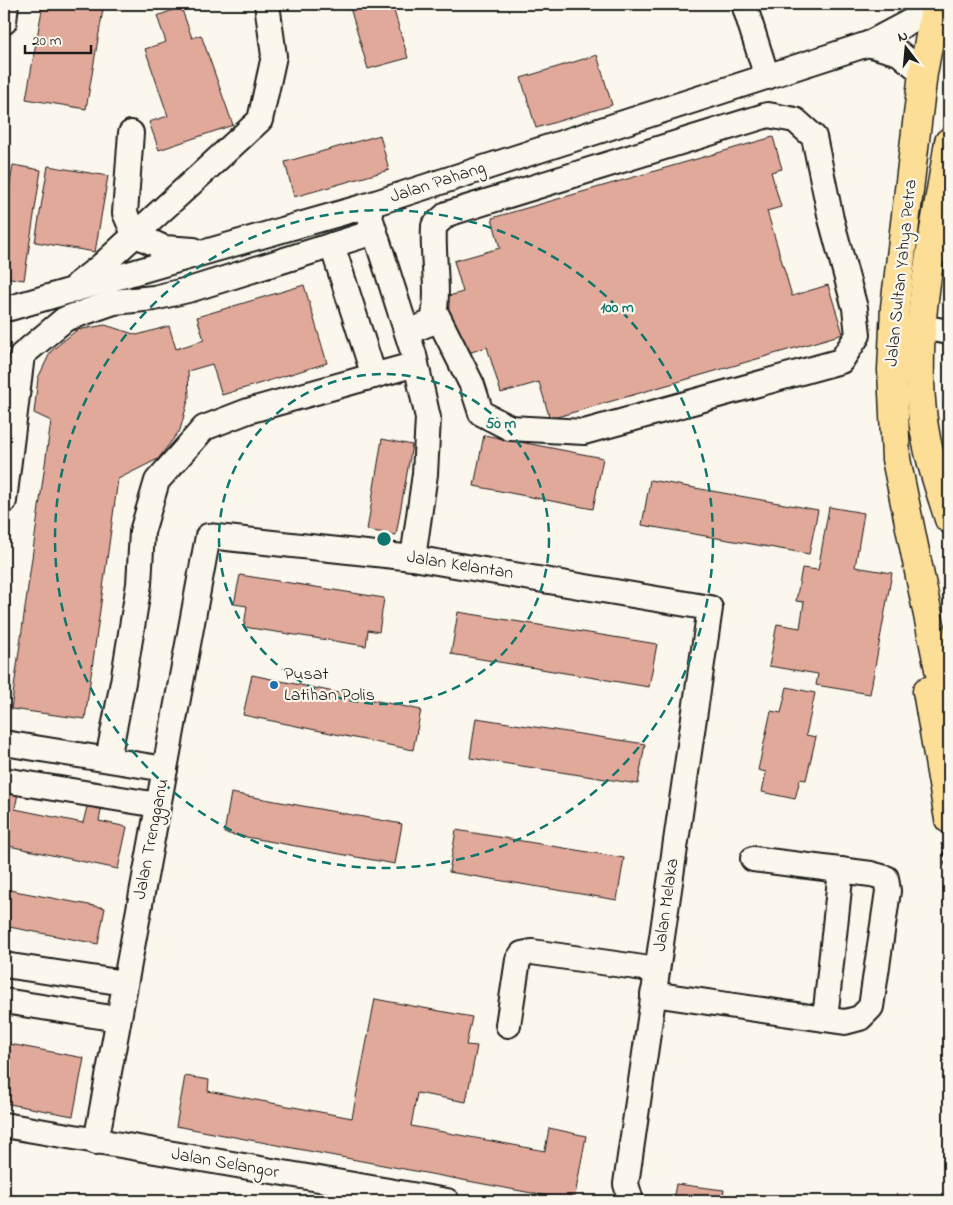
<svg xmlns="http://www.w3.org/2000/svg" width="953" height="1205" font-family="'Indie Flower',sans-serif">
<style>
.building{fill:#e1a999;stroke:#1c1c1c}
.lines{fill:none;stroke-linecap:round;stroke-linejoin:round}
.minor-casing{stroke:#1c1c1c;stroke-width:28}
.major-casing{stroke:#1c1c1c;stroke-width:31}
.path{stroke:#1c1c1c;stroke-width:3;stroke-dasharray:5 4;stroke-linecap:butt}
.minor{stroke:#fbf7ec;stroke-width:24}
.major{stroke:#fcde96;stroke-width:28}
.ring{fill:none;stroke:#0f766e;stroke-width:2.5;stroke-dasharray:9 6}
.poi-dot{fill:#1f6fb2;stroke:#fbf7ec;stroke-width:2}
.labels{text-anchor:middle;dominant-baseline:central;stroke-width:4.5;stroke-linejoin:round;paint-order:stroke}
.street-label{font-size:18px;fill:#1c1c1c;stroke:#fbf7ec}
.poi-label{font-size:18px;fill:#1c1c1c;stroke:#fbf7ec;text-anchor:start}
.centre{fill:#0f766e;stroke:#fbf7ec;stroke-width:2.5}
.ring-label{font-size:15px;text-anchor:middle;font-weight:bold;fill:#0f766e;stroke:#fbf7ec;stroke-width:4.5;stroke-linejoin:round;paint-order:stroke}
</style>
<rect width="100%" height="100%" fill="#fbf7ec"/>
<filter id="ink" filterUnits="userSpaceOnUse"><feTurbulence type="fractalNoise" baseFrequency=".02" numOctaves="2"/><feDisplacementMap in="SourceGraphic" scale="10" xChannelSelector="R" yChannelSelector="G"/><feConvolveMatrix kernelMatrix="1 2 1 2 8 2 1 2 1" color-interpolation-filters="sRGB"/></filter>
<g filter="url(#ink)">
<g class="building">
<polygon points="43,4 104,4 86,109 26,99"/>
<polygon points="349,4 392,4 408,58 368,69"/>
<polygon points="181,7 192,38 201,35 233,125 159,150 149,122 168,116 145,49 166,42 157,16"/>
<polygon points="597,55 612,105 536,128 521,78"/>
<polygon points="380,135 389,170 294,197 285,162"/>
<polygon points="773,137 782,169 771,172 781,207 767,211 792,296 828,285 843,334 550,419 539,382 501,393 487,347 459,356 442,298 463,292 454,261 500,248 492,218"/>
<polygon points="13,165 41,170 24,280 4,277 4,221"/>
<polygon points="48,166 108,176 95,252 35,242"/>
<polygon points="304,285 327,363 222,395 212,364 188,371 189,397 180,430 158,459 118,479 85,719 11,709 51,421 34,413 38,378 51,351 77,330 105,325 137,335 169,326 176,349 204,340 197,317"/>
<polygon points="484,435 603,458 593,509 474,486"/>
<polygon points="382,439 412,445 396,535 367,530"/>
<polygon points="650,480 818,510 809,554 642,525"/>
<polygon points="829,507 864,513 855,567 892,573 870,694 816,685 818,674 769,666 777,624 800,628 804,602 796,601 802,568 818,570"/>
<polygon points="240,575 384,598 379,632 368,630 366,646 244,627 247,606 234,604"/>
<polygon points="458,612 657,644 649,687 451,654"/>
<polygon points="252,675 421,710 413,750 243,715"/>
<polygon points="787,687 815,693 806,735 816,737 806,780 800,779 795,799 762,792 766,772 758,770 771,711 781,713"/>
<polygon points="476,718 645,744 638,784 470,758"/>
<polygon points="4,790 18,793 15,809 83,823 88,803 102,806 99,821 127,827 118,869 4,845"/>
<polygon points="231,793 402,824 395,864 224,833"/>
<polygon points="456,830 624,858 617,900 449,872"/>
<polygon points="4,889 105,908 98,944 4,926"/>
<polygon points="375,999 472,1017 466,1045 477,1046 466,1102 417,1093 411,1126 545,1151 549,1128 586,1136 574,1201 176,1126 185,1076 209,1080 208,1091 352,1118"/>
<polygon points="4,1043 84,1058 73,1116 4,1103"/>
<polygon points="676,1184 724,1190 722,1201 673,1201"/>
</g>
<g class="lines">
<defs>
<g id="minor">
<polyline points="744,4 767,77"/>
<polyline points="4,22 6,4"/>
<polyline points="868,44 899,53 923,73"/>
<polyline points="131,133 125,213 134,234 164,248 194,250"/>
<polyline points="370,217 414,355 428,418 425,474 413,558"/>
<polyline points="332,245 374,376"/>
<polyline points="933,248 949,251"/>
<polyline points="78,284 101,266 260,120 274,56 267,4"/>
<polyline points="4,307 10,308 366,206 868,44 913,20 927,4"/>
<polyline points="921,327 949,332"/>
<path d="M407,332l26,-10c7,-32 -1,-64 1,-96l13,-12 321,-99 27,5 19,17 17,82 24,89 3,27 -17,26 -257,71 -74,-4 -29,-15 -9,-28 -37,-74"/>
<polyline points="4,501 22,355 65,319 114,302 154,298 192,289 374,232"/>
<polyline points="4,743 165,769"/>
<polyline points="108,759 123,682 139,584 142,532 157,481 204,428 248,411 416,364"/>
<polyline points="4,780 158,805"/>
<polyline points="4,965 125,983"/>
<polyline points="653,994 845,1022 860,1018 871,1007 888,891 886,878 871,874 753,859"/>
<polyline points="4,1001 118,1019"/>
<polyline points="825,1019 841,870"/>
<polyline points="508,1025 518,960 522,954 532,952 657,970"/>
<polyline points="4,1125 447,1201"/>
<polyline points="96,1142 208,536 413,558 710,608 626,1184 631,1201"/>
</g>
<g id="major">
<polyline points="936,4 923,73 895,307 892,370 896,459 949,718"/>
<path d="M949,142c-14,91 -38,186 -26,278 4,33 16,67 26,99"/>
<polyline points="927,691 949,819"/>
</g>
</defs>
<use href="#minor" class="minor-casing"/>
<use href="#major" class="major-casing"/>
<polyline class="path" points="942,843 949,882"/>
<use href="#minor" class="minor"/>
<use href="#major" class="major"/>
</g>
</g>
<g class="ring">
<circle cx="384" cy="539" r="165"/>
<circle cx="384" cy="539" r="329"/>
</g>
<circle class="poi-dot" cx="274" cy="685" r="5"/>
<g class="labels">
<g class="street-label">
<text transform="translate(438 183) rotate(-18)">Jalan Pahang</text>
<text transform="translate(902 273) rotate(-84)">Jalan Sultan Yahya Petra</text>
<text transform="translate(460 566) rotate(9)">Jalan Kelantan</text>
<text transform="translate(152 839) rotate(-79)">Jalan Trengganu</text>
<text transform="translate(667 905) rotate(-82)">Jalan Melaka</text>
<text transform="translate(225 1164) rotate(10)">Jalan Selangor</text>
</g>
<g class="poi-label">
<text x="284" y="675">Pusat<tspan x="284" dy="21">Latihan Polis</tspan></text>
</g>
</g>
<circle cx="384" cy="539" r="8" class="centre"/>
<g class="ring-label">
<text x="617" y="312">100 m</text>
<text x="501" y="428">50 m</text>
</g>
<rect width="953" height="1205" fill="none" stroke="#fbf7ec" stroke-width="20"/>
<rect x="10" y="10" width="933" height="1185" fill="none" stroke="#1c1c1c" stroke-width="2" filter="url(#ink)"/>
<g transform="translate(906 48) rotate(344)" stroke="#fbf7ec" stroke-width="4" paint-order="stroke">
<path d="M0-4L9 19L0 12L-9 19Z" fill="#1c1c1c"/>
<text y="-8" font-size="14" font-weight="bold" text-anchor="middle" fill="#1c1c1c">N</text>
</g>
<path d="M25 45v8h66v-8" fill="none" stroke="#1c1c1c" stroke-width="2.5"/>
<text x="32" y="45" font-size="15" fill="#1c1c1c" stroke="#fbf7ec" stroke-width="4" paint-order="stroke">20 m</text>
</svg>
